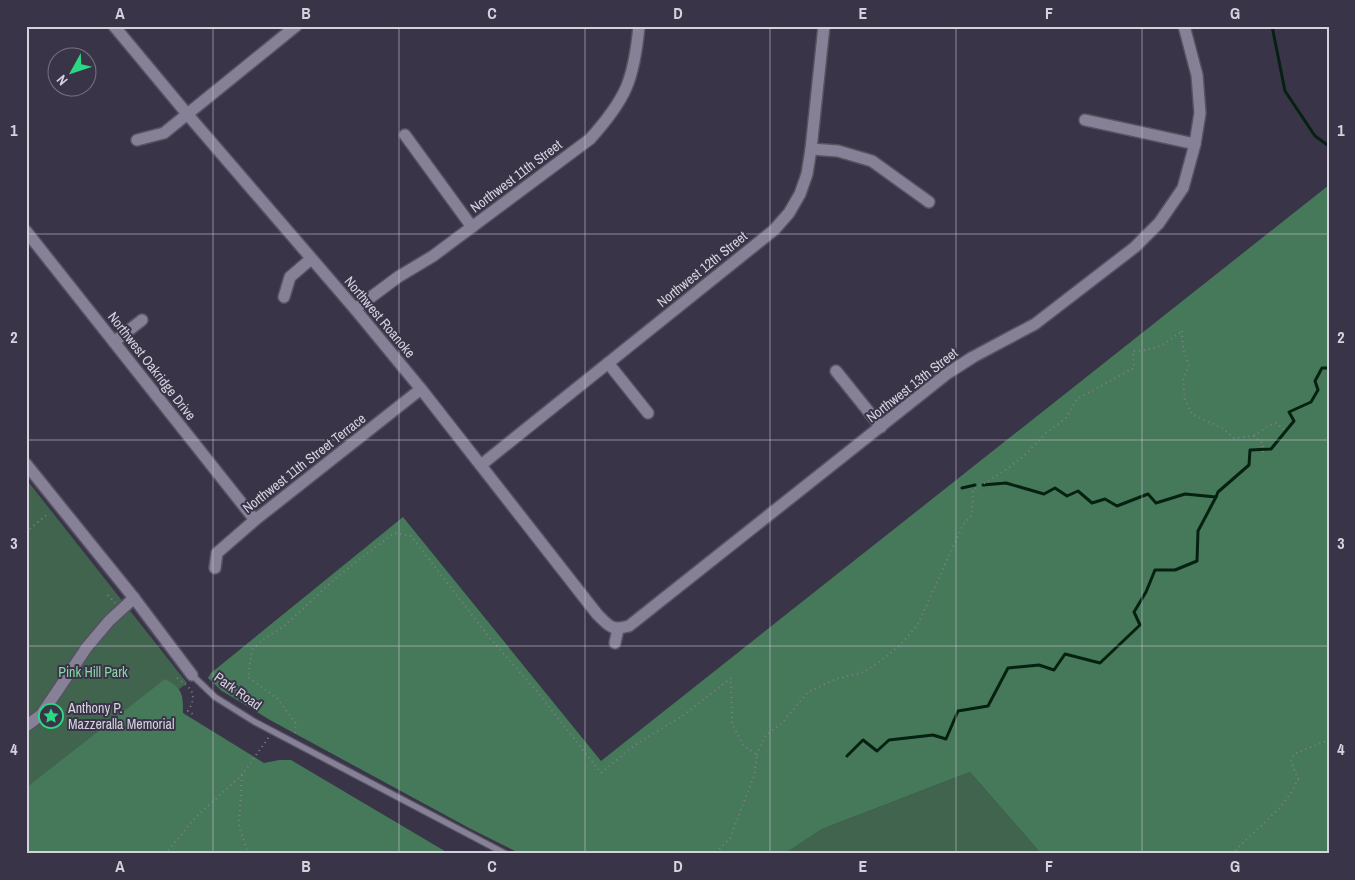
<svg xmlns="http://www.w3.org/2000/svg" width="1355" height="880" font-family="'Archivo Narrow',sans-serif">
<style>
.green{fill:#41644e}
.forest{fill:#457959}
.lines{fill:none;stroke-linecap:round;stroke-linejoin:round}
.stream{stroke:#062112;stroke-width:3}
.service-casing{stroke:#575262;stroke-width:8}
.minor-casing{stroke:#575262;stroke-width:14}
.path{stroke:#827e8e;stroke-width:2;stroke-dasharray:1 4;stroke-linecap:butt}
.service{stroke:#878198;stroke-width:5.5}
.minor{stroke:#878198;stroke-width:11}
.grid{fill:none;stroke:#d5d2de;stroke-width:1;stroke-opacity:0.55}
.labels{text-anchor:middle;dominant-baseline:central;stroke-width:4;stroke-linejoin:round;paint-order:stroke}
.street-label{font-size:14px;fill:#d5d2de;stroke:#393447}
.park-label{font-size:14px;fill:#88d7a5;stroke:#393447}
.poi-label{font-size:14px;fill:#d5d2de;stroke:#393447;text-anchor:start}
.neatline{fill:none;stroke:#d5d2de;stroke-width:2}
.grid-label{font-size:16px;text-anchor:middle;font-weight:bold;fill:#d5d2de}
</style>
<rect width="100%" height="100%" fill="#393447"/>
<g class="green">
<polygon points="26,479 187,683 26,809"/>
<polygon points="970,772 1037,849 1039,854 784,854 822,829"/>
</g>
<g class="forest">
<polygon points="1329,185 1329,854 1039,854 1037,849 970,772 822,829 784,854 521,854 469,828 270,720 222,691 208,678 211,673 403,517 601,761"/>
<path d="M165,679c18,10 18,15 18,34l81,50 15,-3h12l152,90 4,4h-421v-66z"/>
</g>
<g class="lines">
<g class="stream">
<polyline points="1272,26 1285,91 1315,136 1329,146"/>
<polyline points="983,485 1006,483 1044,494 1055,488 1067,496 1078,491 1092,503 1105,499 1117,506 1148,494 1156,503 1185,494 1216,497"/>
<polyline points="962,488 975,485"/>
<polyline points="847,756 863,740 877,751 889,740 933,735 946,739 958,711 988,706 1008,668 1039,665 1054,670 1065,654 1100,663 1140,625 1134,612 1146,592 1155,570 1175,570 1197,561 1198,531 1216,497 1218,492 1249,465 1250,450 1271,449 1294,421 1289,412 1311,402 1318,390 1315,381 1322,368 1329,368"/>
</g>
<defs>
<polyline id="service" points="192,675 215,697 255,722 506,854"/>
<g id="minor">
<path d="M114,26l74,89 167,194 66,80 176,225c12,12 14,17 32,12l319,-253 25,-16 62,-33 100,-77 24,-24 24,-35 12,-44 5,-31 -3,-38 -13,-49"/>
<polyline points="1085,120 1195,144"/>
<polyline points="405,135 472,227"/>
<polyline points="137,140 164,133 296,26"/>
<polyline points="811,149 838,151 872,161 929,202"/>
<polyline points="26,231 255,520"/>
<polyline points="284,297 290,277 311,259"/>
<path d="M355,309l43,-32 35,-21 157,-117c36,-40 44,-59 49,-113"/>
<polyline points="114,342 142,320"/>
<polyline points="608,363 648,413"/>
<polyline points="836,371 881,427"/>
<polyline points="26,464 134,598 192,675"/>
<polyline points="481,465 774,230 789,213 800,194 807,174 811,149 824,26"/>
<polyline points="215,568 217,553 255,520 421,389"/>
<polyline points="615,643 618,629"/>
<polyline points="26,726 41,715 87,647 109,621 134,598"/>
</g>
</defs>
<use href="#service" class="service-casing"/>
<use href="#minor" class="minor-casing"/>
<g class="path">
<polyline points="1182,331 1183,349 1189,366 1183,380 1185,400 1192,414 1222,428 1234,438 1254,436 1263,444 1263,452"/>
<polyline points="1254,436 1268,426 1276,423 1287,432"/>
<polyline points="26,532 49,513"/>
<polyline points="108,595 115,603"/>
<path d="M177,678c13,10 22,15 11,33l6,4"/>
<polyline points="295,733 296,724 278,699 248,677 252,650 264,639 283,627 337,577 394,533 411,536 489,637 539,694 601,773 635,745 685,714 731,678 732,723 743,745 757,755 754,776 730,838 715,854"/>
<path d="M757,755l7,-18 18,-14 26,-31 28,-13 25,-6 17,-10 21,-17 18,-20 46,-101 9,-10 1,-25 31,-19 20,-15 22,-23 19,-14 12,-20 57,-31 -1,-17c24,-1 30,-6 49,-20"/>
<polyline points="242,775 239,826 248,854"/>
<polyline points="165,854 197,816 241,776 269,737"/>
<path d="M1232,854c22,-25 53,-43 66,-75l-7,-18 3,-7 35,-14"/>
</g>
<use href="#service" class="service"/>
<use href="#minor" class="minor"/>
</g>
<path class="grid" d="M213,26v828M399,26v828M585,26v828M770,26v828M956,26v828M1142,26v828M26,234h1303M26,440h1303M26,646h1303"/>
<defs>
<symbol id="sight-ring" viewBox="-11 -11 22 22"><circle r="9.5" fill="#393447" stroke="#2cd884" stroke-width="1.5"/><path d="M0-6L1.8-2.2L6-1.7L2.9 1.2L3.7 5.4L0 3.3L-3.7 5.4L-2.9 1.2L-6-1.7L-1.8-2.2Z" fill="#2cd884"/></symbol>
</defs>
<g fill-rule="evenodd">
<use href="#sight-ring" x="37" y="702" width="28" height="28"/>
</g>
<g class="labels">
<g class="street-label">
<text transform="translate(516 176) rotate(-37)">Northwest 11th Street</text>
<text transform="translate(702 269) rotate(-39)">Northwest 12th Street</text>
<text transform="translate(380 317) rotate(50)">Northwest Roanoke</text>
<text transform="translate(152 366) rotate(52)">Northwest Oakridge Drive</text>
<text transform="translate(912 385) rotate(-38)">Northwest 13th Street</text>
<text transform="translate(304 463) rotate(-38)">Northwest 11th Street Terrace</text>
<text transform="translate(238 691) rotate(35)">Park Road</text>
</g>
<g class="park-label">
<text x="93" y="672">Pink Hill Park</text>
</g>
<g class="poi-label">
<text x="68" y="708">Anthony P.<tspan x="68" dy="16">Mazzeralla Memorial</tspan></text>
</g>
</g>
<rect width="1355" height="880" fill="none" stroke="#393447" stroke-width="55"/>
<g transform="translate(72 72) rotate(230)"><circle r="24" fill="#393447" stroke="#777383"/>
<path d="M0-4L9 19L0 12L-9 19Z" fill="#2cd884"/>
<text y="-8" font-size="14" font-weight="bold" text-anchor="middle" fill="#d5d2de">N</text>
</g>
<rect x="28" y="28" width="1300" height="824" class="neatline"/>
<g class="grid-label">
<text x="120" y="19">A</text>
<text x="306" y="19">B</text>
<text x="492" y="19">C</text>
<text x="678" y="19">D</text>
<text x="863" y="19">E</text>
<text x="1049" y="19">F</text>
<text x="1235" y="19">G</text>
<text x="14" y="136">1</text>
<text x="1341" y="136">1</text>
<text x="14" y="343">2</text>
<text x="1341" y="343">2</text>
<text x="14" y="549">3</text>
<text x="1341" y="549">3</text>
<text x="14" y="755">4</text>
<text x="1341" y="755">4</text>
<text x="120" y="872">A</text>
<text x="306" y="872">B</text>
<text x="492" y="872">C</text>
<text x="678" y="872">D</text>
<text x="863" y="872">E</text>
<text x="1049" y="872">F</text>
<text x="1235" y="872">G</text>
</g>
</svg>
